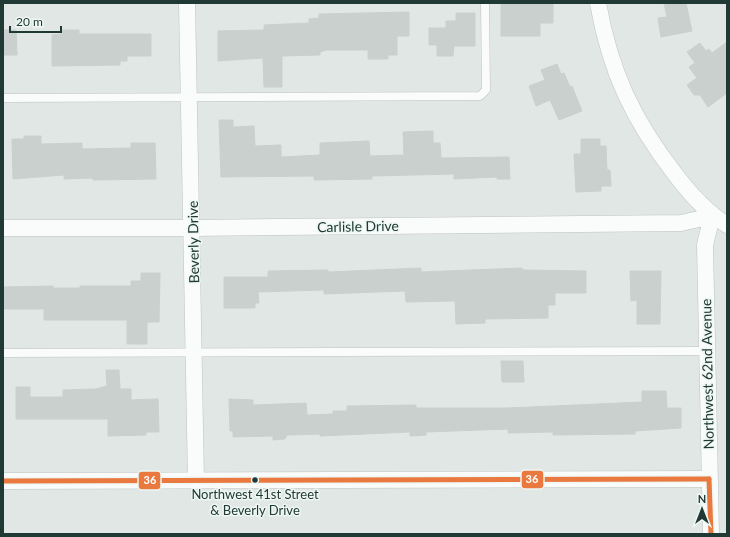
<svg xmlns="http://www.w3.org/2000/svg" width="730" height="537" font-family="Lato,sans-serif">
<style>
.building{fill:#cad0cd;stroke:#cad0cd}
.lines{fill:none;stroke-linecap:round;stroke-linejoin:round}
.lane-casing{stroke:#bec4c1;stroke-width:9}
.street-casing{stroke:#bec4c1;stroke-width:17}
.lane{stroke:#fafbfb;stroke-width:8}
.street{stroke:#fafbfb;stroke-width:16}
.bus-1-casing{stroke:#eef7f3;stroke-width:8}
.bus-1{stroke:#e9793f;stroke-width:5}
.bus-dot{fill:#203934;stroke:#eef7f3;stroke-width:1.5}
.labels{text-anchor:middle;dominant-baseline:central;stroke-width:3;stroke-linejoin:round;paint-order:stroke}
.bus-label{font-size:13px;fill:#203934;stroke:#eef7f3}
.street-label{font-size:14px;fill:#203934;stroke:#eef7f3}
.line-badge{stroke:#eef7f3;stroke-width:1.5}
.badge-label{font-size:11px;text-anchor:middle;font-weight:bold;fill:#fff}
</style>
<rect width="100%" height="100%" fill="#e1e7e4"/>
<g class="building">
<polygon points="519,3 553,3 553,23 540,23 540,36 501,36 501,4"/>
<polygon points="664,3 686,3 692,31 661,37 658,18 667,17"/>
<polygon points="409,12 409,36 397,36 397,55 388,55 388,59 368,59 368,50 326,50 320,52 320,55 282,56 282,87 264,87 263,58 218,61 218,31 264,30 264,25 309,23 309,19 319,18 319,14"/>
<polygon points="456,13 475,13 475,46 454,46 453,56 437,56 437,45 429,45 429,28 446,28 446,21 456,21"/>
<polygon points="3,30 16,30 17,55 3,55"/>
<polygon points="62,30 79,30 79,34 151,34 151,56 127,56 127,61 120,61 120,65 52,66 52,35 62,34"/>
<polygon points="727,42 727,93 708,107 700,95 694,95 687,85 697,78 689,67 695,63 687,52 700,43 706,51 709,49 712,53"/>
<polygon points="557,64 561,74 564,73 570,87 572,86 582,111 559,120 550,100 536,106 529,86 545,80 541,70"/>
<polygon points="219,120 233,120 233,127 254,126 255,146 281,145 281,157 320,155 320,143 369,141 370,156 404,155 403,132 433,131 433,143 440,143 441,158 509,157 510,179 497,179 497,177 454,179 454,174 372,176 372,179 314,180 314,176 221,177"/>
<polygon points="24,136 41,136 41,144 82,143 82,149 131,148 131,143 155,143 156,179 93,180 93,178 64,179 64,175 13,179 12,139 24,139"/>
<polygon points="581,139 600,139 600,146 606,146 607,170 610,170 611,186 601,186 601,191 576,192 574,154 581,154"/>
<polygon points="421,268 421,272 522,268 522,270 586,271 586,293 555,293 555,305 548,305 548,318 485,319 485,323 456,324 455,301 406,302 405,291 324,294 324,290 258,292 259,303 255,303 255,308 224,308 224,277 268,277 268,271 328,270 328,272"/>
<polygon points="630,271 661,271 660,324 637,324 637,300 631,301"/>
<polygon points="141,273 160,273 159,322 147,322 147,344 127,344 127,320 44,320 44,309 3,309 3,287 53,286 53,288 80,288 80,286 131,286 131,281 141,281"/>
<polygon points="501,361 523,361 524,382 502,382"/>
<polygon points="106,370 119,370 120,389 131,389 131,400 158,399 159,432 146,432 146,435 108,436 108,419 16,419 16,387 30,387 30,397 63,397 63,390 96,389 107,386"/>
<polygon points="642,391 666,391 667,408 681,408 681,428 635,431 635,434 553,435 553,432 508,433 508,429 426,432 426,435 410,436 410,432 320,436 320,434 287,435 285,439 273,440 273,436 233,437 233,431 230,431 229,399 253,400 253,405 306,403 307,415 333,414 333,411 347,411 347,406 416,405 416,408 508,408 642,402"/>
</g>
<g class="lines">
<defs>
<g id="lane">
<polyline points="3,98 480,96 486,90 485,3"/>
<polyline points="3,353 706,351"/>
</g>
<g id="street">
<polyline points="187,3 196,481"/>
<path d="M598,3c12,68 35,117 77,171 15,20 31,38 52,51"/>
<polyline points="3,228 192,228 681,223 712,216 705,245 711,534"/>
<polyline points="3,481 709,479"/>
</g>
</defs>
<use href="#lane" class="lane-casing"/>
<use href="#street" class="street-casing"/>
<use href="#lane" class="lane"/>
<use href="#street" class="street"/>
<defs>
<g id="bus-1">
<polyline points="709,479 711,534"/>
<polyline points="3,481 709,479"/>
</g>
</defs>
<use href="#bus-1" class="bus-1-casing"/>
<use href="#bus-1" class="bus-1"/>
</g>
<circle class="bus-dot" cx="255" cy="480" r="3.5"/>
<g class="labels">
<g class="bus-label">
<text x="255" y="494">Northwest 41st Street<tspan x="255" dy="16">&amp; Beverly Drive</tspan></text>
</g>
<g class="street-label">
<text transform="translate(358 226) rotate(-1)">Carlisle Drive</text>
<text transform="translate(193 242) rotate(-91)">Beverly Drive</text>
<text transform="translate(707 374) rotate(-91)">Northwest 62nd Avenue</text>
</g>
</g>
<g class="line-badge">
<rect x="521" y="470" width="23" height="19" rx="4" fill="#e9793f"/>
<rect x="138" y="471" width="23" height="19" rx="4" fill="#e9793f"/>
</g>
<g class="badge-label">
<text x="532" y="483">36</text>
<text x="150" y="484">36</text>
</g>
<rect width="730" height="537" fill="none" stroke="#203934" stroke-width="8"/>
<g transform="translate(702 509)" stroke="#eef7f3" stroke-width="3" paint-order="stroke">
<path d="M0-3L7 15L0 10L-7 15Z" fill="#203934"/>
<text y="-6" font-size="11" font-weight="bold" text-anchor="middle" fill="#203934">N</text>
</g>
<path d="M10 26v6h51v-6" fill="none" stroke="#203934" stroke-width="2"/>
<text x="16" y="26" font-size="12" fill="#203934" stroke="#eef7f3" stroke-width="3" paint-order="stroke">20 m</text>
</svg>
